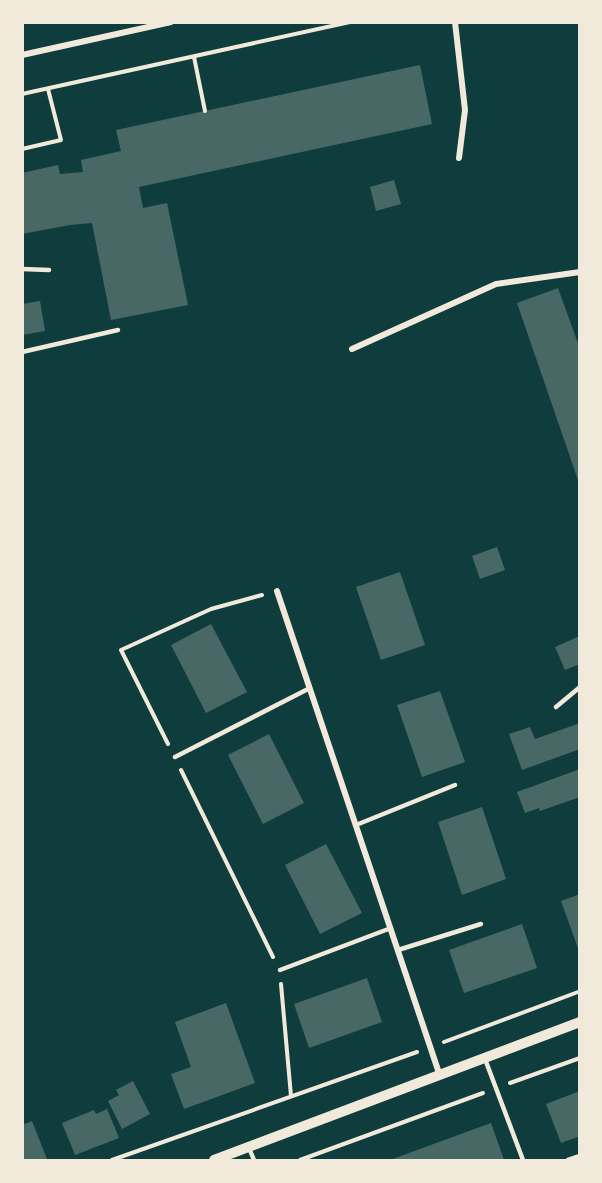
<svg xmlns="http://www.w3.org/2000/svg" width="602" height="1183" font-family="Helvetica,sans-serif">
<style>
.building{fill:#486865}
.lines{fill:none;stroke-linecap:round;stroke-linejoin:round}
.path{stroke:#f1e9da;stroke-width:4}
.service{stroke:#f1e9da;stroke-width:4.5}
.minor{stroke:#f1e9da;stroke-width:6}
.tertiary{stroke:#f1e9da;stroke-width:10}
</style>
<rect width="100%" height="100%" fill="#0f3d3e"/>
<g class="building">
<polygon points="420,65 432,124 139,187 143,208 167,203 188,305 111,320 92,223 70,225 22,234 22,173 58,165 60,174 83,172 81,160 121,151 116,130"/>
<polygon points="394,180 401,204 376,211 370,187"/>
<polygon points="558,288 580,349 579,483 517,303"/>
<polygon points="40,301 45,331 22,335 22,304"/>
<polygon points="497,547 505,570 480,579 472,556"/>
<polygon points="400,572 425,645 381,660 356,587"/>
<polygon points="211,624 247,692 206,713 171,645"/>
<polygon points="580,636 580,664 565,670 555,647"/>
<polygon points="440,691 465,762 422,777 397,705"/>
<polygon points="580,723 580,749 522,770 509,734 530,727 535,739"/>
<polygon points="269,734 304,803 263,824 228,755"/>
<polygon points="580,769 580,797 540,811 539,808 525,813 517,792"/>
<polygon points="482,807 506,879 462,895 438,822"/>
<polygon points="326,844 362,913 320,934 285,865"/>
<polygon points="580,894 580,951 579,951 561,901"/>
<polygon points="522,924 537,968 464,993 449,950"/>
<polygon points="367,978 382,1022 309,1048 294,1004"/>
<polygon points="226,1003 255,1083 184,1109 171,1074 191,1067 175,1022"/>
<polygon points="133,1081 150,1114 122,1129 108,1101 119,1095 116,1090"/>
<polygon points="580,1091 580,1136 561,1143 546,1104"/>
<polygon points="107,1109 119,1138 75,1155 62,1123 94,1110 96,1114"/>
<polygon points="32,1121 47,1159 44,1160 22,1160 22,1125"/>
<polygon points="491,1123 504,1160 390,1160"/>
</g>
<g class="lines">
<g class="path">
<polyline points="194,57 205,111"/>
<polyline points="22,94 350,22"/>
<polyline points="22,149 61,140 48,89"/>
<polyline points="168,744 121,650 211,609 262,595"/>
<polyline points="181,770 273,957"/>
<polyline points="281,984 291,1096"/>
<polyline points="444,1042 578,992"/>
<polyline points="510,1083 580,1058"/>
<polyline points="112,1160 417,1052"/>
<polyline points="300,1160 483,1093"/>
</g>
<g class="service">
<polyline points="22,269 49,270"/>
<polyline points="22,352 118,330"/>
<polyline points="556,707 580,687"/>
<polyline points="175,757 310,688"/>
<polyline points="356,825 455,785"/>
<polyline points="398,950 481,924"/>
<polyline points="280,970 391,928"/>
<polyline points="485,1059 523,1160"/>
<polyline points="249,1148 254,1160"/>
<polyline points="568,1160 580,1156"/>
</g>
<g class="minor">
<polyline points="455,22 465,110 459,158"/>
<polyline points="22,55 171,22"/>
<polyline points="352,349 496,284 580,272"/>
<polyline points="277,591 440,1076"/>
</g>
<polyline class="tertiary" points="214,1160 580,1022"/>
</g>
<rect width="602" height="1183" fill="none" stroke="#f1e9da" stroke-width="48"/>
</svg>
